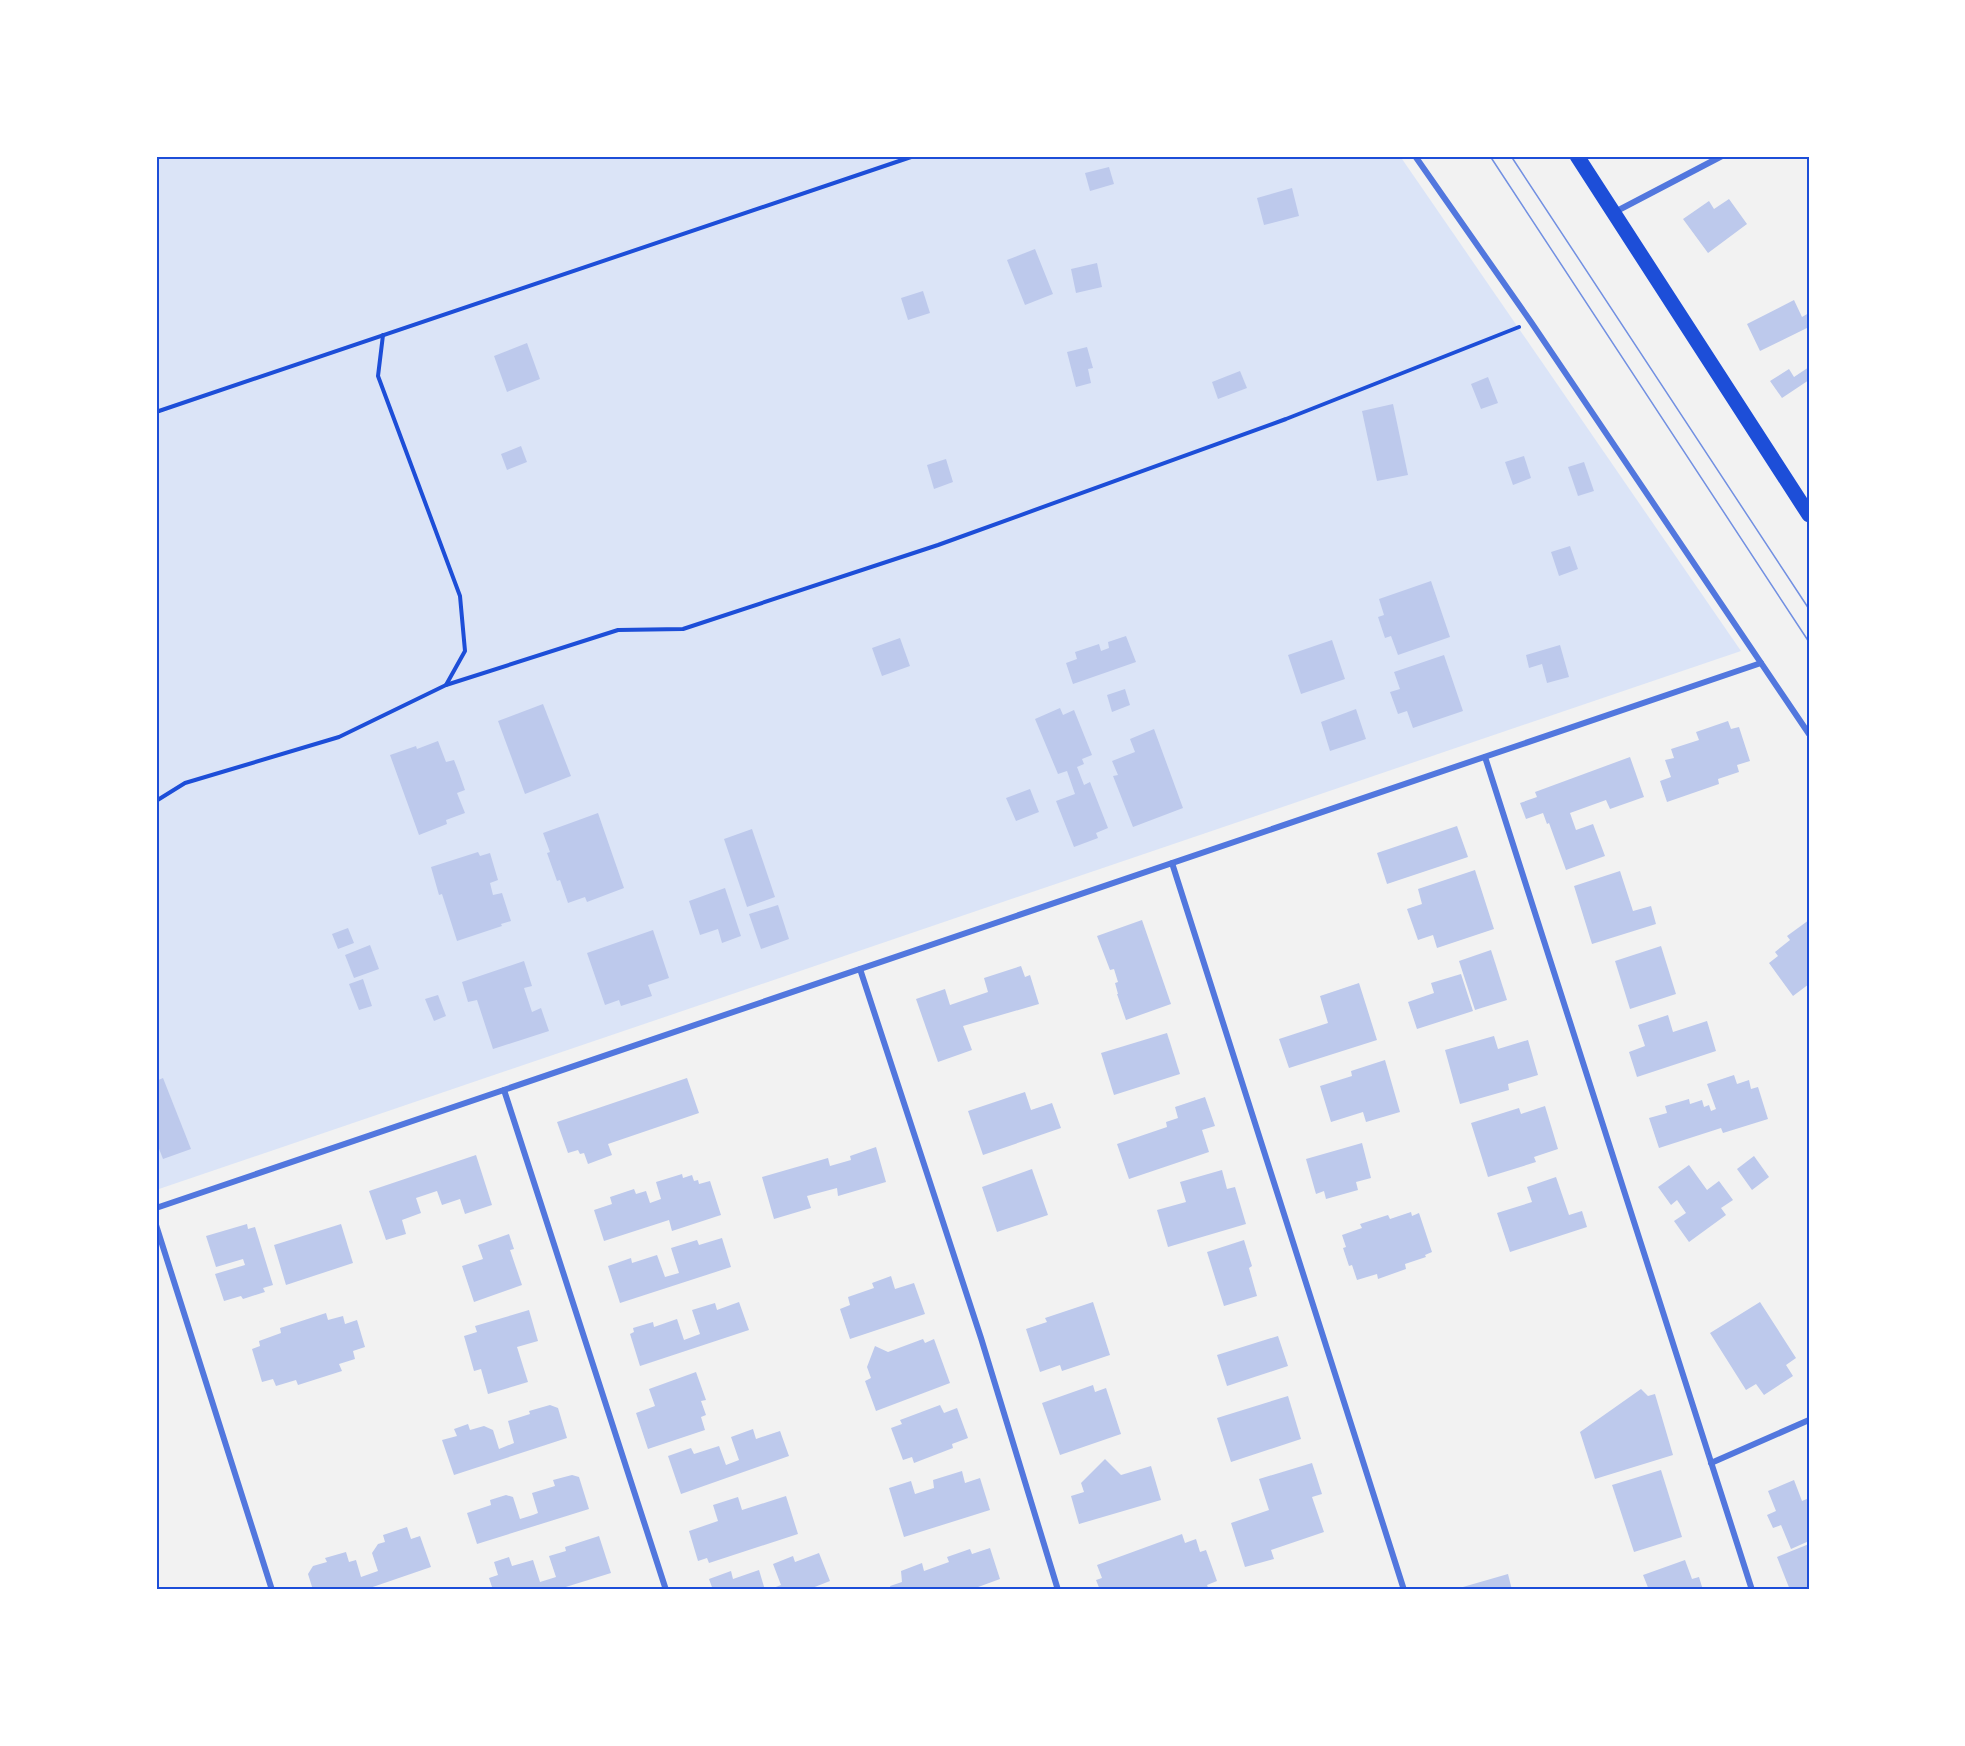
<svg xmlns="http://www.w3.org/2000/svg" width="1965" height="1746" font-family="Overpass,sans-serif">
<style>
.green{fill:#dbe4f7}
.building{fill:#bdc9ec}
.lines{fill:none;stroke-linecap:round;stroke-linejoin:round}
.path{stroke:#1d4ed8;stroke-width:4}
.minor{stroke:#5277de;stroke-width:6}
.primary{stroke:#1d4ed8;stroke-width:15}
.tram{stroke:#7290e2;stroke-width:1.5}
.neatline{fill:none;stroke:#1d4ed8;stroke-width:2}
</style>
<rect width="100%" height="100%" fill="#f2f2f2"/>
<polygon class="green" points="156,156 1400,156 1741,651 156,1190"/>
<g class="building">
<polygon points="1109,167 1114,184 1090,191 1085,173"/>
<polygon points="1292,188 1299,216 1264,225 1257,198"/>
<polygon points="1729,199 1747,224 1708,253 1683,219 1709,201 1714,209"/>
<polygon points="1035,249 1053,294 1025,305 1007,260"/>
<polygon points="1097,263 1102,287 1076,293 1071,269"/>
<polygon points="923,291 930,313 908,320 901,298"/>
<polygon points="1794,300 1802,317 1809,313 1809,327 1760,351 1747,324"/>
<polygon points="527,343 540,379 507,392 494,356"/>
<polygon points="1087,347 1093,368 1088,369 1091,383 1076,387 1067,352"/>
<polygon points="1809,367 1809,380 1782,398 1770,381 1789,369 1794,377"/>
<polygon points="1240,371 1247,388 1218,399 1212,382"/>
<polygon points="1488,377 1498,403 1481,409 1471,384"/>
<polygon points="1393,404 1408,475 1377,481 1362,411"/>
<polygon points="521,446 527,462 507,470 501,454"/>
<polygon points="1524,456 1531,478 1513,485 1505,462"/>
<polygon points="946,459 953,482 934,489 927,465"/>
<polygon points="1584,462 1594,491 1578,496 1568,467"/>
<polygon points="1570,546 1578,569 1559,576 1551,552"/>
<polygon points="1431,581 1450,637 1398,655 1391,636 1385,638 1378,617 1384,615 1379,599"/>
<polygon points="1126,636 1136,662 1073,684 1066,663 1077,659 1075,652 1099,644 1101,651 1109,648 1108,642"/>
<polygon points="900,638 910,666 882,676 872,648"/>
<polygon points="1332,640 1345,679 1301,694 1288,655"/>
<polygon points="1560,645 1569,677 1547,683 1542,664 1529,668 1526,655"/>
<polygon points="1444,655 1463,711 1413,728 1407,711 1398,714 1390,692 1400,689 1394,672"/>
<polygon points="1125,689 1130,705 1112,712 1107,695"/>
<polygon points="543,704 571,776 525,794 498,721"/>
<polygon points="1060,708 1063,715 1074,710 1092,755 1082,759 1084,764 1077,767 1084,785 1090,782 1108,828 1096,833 1098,838 1074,847 1056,801 1075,794 1067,771 1058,774 1035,719"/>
<polygon points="1356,709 1366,739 1330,751 1321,722"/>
<polygon points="1728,721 1731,729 1739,727 1750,761 1737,765 1739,772 1718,779 1719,784 1667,802 1660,781 1671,777 1665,760 1674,758 1671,749 1699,740 1696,732"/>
<polygon points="1154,729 1183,808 1133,827 1113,776 1118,775 1112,761 1135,752 1130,739"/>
<polygon points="438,741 446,762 454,760 459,773 465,790 457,793 465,813 446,820 447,824 419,835 390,755 416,746 417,749"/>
<polygon points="1630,757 1644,797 1610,809 1606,800 1570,813 1576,830 1593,824 1605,856 1566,870 1549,823 1547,824 1543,813 1526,819 1520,803 1537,797 1535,792"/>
<polygon points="1030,789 1039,812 1016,821 1006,798"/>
<polygon points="598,813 624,888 587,902 585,897 568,903 560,880 557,881 547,853 550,852 543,833"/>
<polygon points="1457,826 1468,857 1387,884 1377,853"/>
<polygon points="752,829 775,897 747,907 724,839"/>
<polygon points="478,852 480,856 490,853 498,880 490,883 493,895 502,893 511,921 501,924 502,926 457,941 442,894 439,895 431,867"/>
<polygon points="1475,870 1494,929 1437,948 1433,935 1418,940 1407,909 1422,904 1418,889"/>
<polygon points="1620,871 1633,911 1651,906 1656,924 1592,944 1574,886"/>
<polygon points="725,888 741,936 722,943 718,929 700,935 689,901"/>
<polygon points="778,905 789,939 761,949 749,914"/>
<polygon points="1142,920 1171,1004 1126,1020 1117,994 1118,994 1115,983 1118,982 1114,969 1110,970 1097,936"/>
<polygon points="1809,920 1809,984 1793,996 1769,963 1778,956 1775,952 1790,940 1787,936"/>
<polygon points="348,928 354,943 338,949 332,934"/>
<polygon points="653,930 669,978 648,985 652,996 621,1006 619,1000 605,1005 587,953"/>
<polygon points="370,945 379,969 354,978 345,955"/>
<polygon points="1661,946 1676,994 1630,1009 1615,961"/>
<polygon points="1491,950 1507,1000 1475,1010 1459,961"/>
<polygon points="524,961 532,986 524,988 532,1012 541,1008 549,1031 493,1049 477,1000 468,1002 462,982"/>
<polygon points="1021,966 1025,977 1030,975 1039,1004 963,1026 972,1050 938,1062 916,999 945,989 950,1005 988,992 984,978"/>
<polygon points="1461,974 1473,1011 1417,1029 1408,1002 1434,993 1431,983"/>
<polygon points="363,979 372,1006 359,1010 349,984"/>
<polygon points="1359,983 1377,1040 1289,1068 1279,1039 1328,1023 1320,996"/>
<polygon points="438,995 446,1016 434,1021 425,999"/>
<polygon points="1668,1015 1673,1032 1707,1021 1716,1051 1637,1077 1629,1052 1645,1046 1638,1025"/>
<polygon points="1167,1033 1180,1074 1114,1095 1101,1053"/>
<polygon points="1494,1036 1498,1049 1528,1040 1538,1075 1508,1084 1509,1090 1460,1104 1445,1050"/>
<polygon points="1385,1060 1400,1112 1366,1122 1363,1112 1331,1122 1320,1086 1352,1076 1351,1071"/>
<polygon points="1734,1075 1737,1084 1749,1080 1751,1089 1758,1087 1768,1119 1723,1133 1721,1128 1659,1148 1649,1118 1667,1113 1665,1106 1689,1099 1690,1104 1702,1100 1704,1107 1709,1105 1711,1111 1716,1109 1707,1084"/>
<polygon points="163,1078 191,1149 163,1159 156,1141 156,1081"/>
<polygon points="687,1078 699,1113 608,1144 612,1155 588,1164 584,1153 580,1154 578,1150 568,1153 557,1122"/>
<polygon points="1025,1092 1031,1110 1052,1103 1061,1128 983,1155 968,1111"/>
<polygon points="1205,1097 1215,1126 1202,1130 1209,1152 1129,1179 1117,1144 1167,1127 1166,1122 1178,1118 1175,1107"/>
<polygon points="1545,1106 1558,1149 1534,1157 1536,1162 1488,1177 1471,1123 1519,1108 1521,1114"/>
<polygon points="1362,1143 1371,1178 1356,1182 1358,1190 1326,1199 1324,1191 1316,1194 1306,1159"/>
<polygon points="876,1147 886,1182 838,1196 837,1188 807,1196 811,1208 774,1219 762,1177 828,1158 830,1166 851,1160 850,1156"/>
<polygon points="476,1155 492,1205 465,1214 460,1199 442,1205 437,1191 416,1198 421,1213 402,1220 406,1234 386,1240 369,1191"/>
<polygon points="1754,1156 1769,1177 1752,1190 1737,1169"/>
<polygon points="1689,1165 1707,1190 1719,1181 1733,1200 1721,1208 1726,1215 1689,1242 1674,1221 1686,1213 1677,1200 1671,1205 1658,1187"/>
<polygon points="1032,1169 1048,1215 997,1232 982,1187"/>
<polygon points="1222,1170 1227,1189 1235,1187 1246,1224 1168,1247 1157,1210 1186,1202 1180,1182"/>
<polygon points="682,1174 683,1178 692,1175 694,1181 698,1180 699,1184 710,1181 721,1215 672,1231 669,1220 604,1241 594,1210 612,1204 610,1197 634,1189 636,1194 646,1191 650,1203 661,1199 656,1182"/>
<polygon points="1556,1177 1569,1215 1582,1211 1587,1227 1510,1252 1497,1213 1532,1202 1527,1187"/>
<polygon points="1411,1212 1412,1216 1419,1213 1432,1252 1425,1255 1426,1257 1405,1264 1406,1269 1378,1279 1377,1274 1357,1280 1352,1265 1349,1266 1343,1248 1346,1247 1342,1235 1362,1228 1360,1224 1388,1215 1390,1219"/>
<polygon points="247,1224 248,1229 255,1227 273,1285 263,1288 265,1292 243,1299 241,1296 224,1301 215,1274 245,1265 243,1259 216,1267 206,1236"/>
<polygon points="341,1224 353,1263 286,1285 274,1245"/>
<polygon points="509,1234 514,1249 510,1250 522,1285 474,1302 462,1266 483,1259 478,1245"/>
<polygon points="722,1238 731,1267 620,1303 608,1266 631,1258 632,1263 657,1255 665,1277 679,1273 671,1248 697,1240 699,1245"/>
<polygon points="1244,1240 1252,1266 1249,1268 1257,1296 1224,1306 1207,1252"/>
<polygon points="891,1276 895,1289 914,1283 925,1314 850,1339 840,1309 850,1305 848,1297 874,1288 872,1283"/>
<polygon points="739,1302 749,1330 640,1366 630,1334 634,1332 633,1328 653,1322 654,1327 677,1319 684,1340 700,1334 692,1310 715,1303 717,1310"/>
<polygon points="1093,1302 1110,1355 1062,1371 1060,1365 1040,1372 1026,1329 1047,1322 1045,1318"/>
<polygon points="1760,1302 1796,1358 1786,1365 1793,1376 1764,1395 1756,1384 1746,1390 1710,1333"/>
<polygon points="529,1310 538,1341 517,1347 528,1382 488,1394 481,1369 474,1371 464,1336 477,1332 475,1326"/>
<polygon points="326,1313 328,1320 343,1316 345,1324 357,1320 365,1347 353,1351 355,1359 339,1364 342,1371 298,1385 296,1380 276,1386 273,1379 262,1382 252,1349 260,1346 259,1341 281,1333 280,1328"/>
<polygon points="1278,1336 1288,1366 1227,1386 1217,1355"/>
<polygon points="923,1339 925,1343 934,1339 950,1383 876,1411 865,1381 871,1378 867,1367 875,1346 888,1352"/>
<polygon points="696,1372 706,1400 701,1401 706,1415 701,1417 705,1430 648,1449 636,1413 655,1406 649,1389"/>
<polygon points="1093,1385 1095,1392 1106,1388 1121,1434 1060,1455 1042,1403"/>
<polygon points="1641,1389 1648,1396 1655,1394 1673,1455 1595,1479 1580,1432"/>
<polygon points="1288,1396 1301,1439 1231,1462 1217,1418"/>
<polygon points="550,1405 558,1408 567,1438 454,1475 442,1440 457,1436 454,1429 468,1424 470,1430 484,1426 493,1430 499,1449 514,1443 508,1421 530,1414 529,1411"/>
<polygon points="940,1405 944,1413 957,1408 968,1438 952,1444 953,1448 914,1463 912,1457 903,1460 891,1428 902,1424 900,1420"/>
<polygon points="753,1429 756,1439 780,1431 789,1456 681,1494 668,1456 691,1448 694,1454 719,1446 726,1465 739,1460 731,1437"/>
<polygon points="1105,1459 1121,1475 1151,1466 1161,1500 1079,1524 1071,1496 1084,1492 1081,1483"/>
<polygon points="1312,1463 1322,1494 1312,1497 1324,1532 1271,1550 1274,1559 1245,1567 1231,1523 1269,1510 1259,1479"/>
<polygon points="1661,1470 1682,1537 1634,1552 1612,1485"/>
<polygon points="962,1471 965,1483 980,1478 990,1510 904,1537 889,1488 911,1481 915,1494 934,1488 933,1480"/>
<polygon points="572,1475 579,1477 589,1509 477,1544 467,1513 491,1505 490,1500 506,1495 513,1497 520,1519 533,1515 538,1513 532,1493 555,1486 553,1480"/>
<polygon points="1794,1480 1802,1501 1809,1498 1809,1541 1791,1549 1781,1525 1773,1528 1767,1515 1776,1511 1768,1491"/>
<polygon points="786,1496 798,1534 709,1563 707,1558 698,1561 689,1531 718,1521 713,1505 738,1497 742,1510"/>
<polygon points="407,1527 411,1539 420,1536 431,1567 364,1590 313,1590 308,1574 313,1566 327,1562 325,1558 346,1552 349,1562 356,1560 361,1577 378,1571 372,1553 378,1544 385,1542 383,1535"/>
<polygon points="1182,1534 1185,1543 1196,1539 1200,1552 1206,1550 1217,1581 1207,1585 1209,1590 1100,1590 1096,1580 1102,1578 1097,1565"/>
<polygon points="599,1536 611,1573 556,1590 493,1590 489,1578 498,1575 494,1562 509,1557 512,1566 533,1560 540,1582 556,1577 549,1556 566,1551 565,1547"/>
<polygon points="1809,1544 1809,1590 1790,1590 1777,1557"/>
<polygon points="990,1548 1000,1579 970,1590 891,1590 890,1586 902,1582 901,1571 922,1563 924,1571 949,1562 947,1557 970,1549 972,1554"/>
<polygon points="819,1553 830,1581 807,1590 768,1590 781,1585 773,1564 793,1556 795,1562"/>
<polygon points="1685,1560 1692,1579 1699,1577 1703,1590 1649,1590 1643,1575"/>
<polygon points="759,1570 765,1590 713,1590 709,1579 731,1571 733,1579"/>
<polygon points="1508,1574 1512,1590 1457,1590 1456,1589"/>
</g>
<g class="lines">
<g class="path">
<polyline points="383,335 378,376 460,596 465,651 446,685"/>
<polyline points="156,412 914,156"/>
<polyline points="156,801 185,783 339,737 446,685 618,630 683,629 938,545 1286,419 1519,327"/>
</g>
<g class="minor">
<polyline points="1415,156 1531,322 1809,734"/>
<polyline points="1613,213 1722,156"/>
<polyline points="1485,757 1752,1590"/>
<polyline points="1172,863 1404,1590"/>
<polyline points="860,969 981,1338 1058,1590"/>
<polyline points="504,1090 666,1590"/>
<polyline points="156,1208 1761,663"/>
<polyline points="156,1225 272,1590"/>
<polyline points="1711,1463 1809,1420"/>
</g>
<polyline class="primary" points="1577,156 1809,515"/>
<g class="tram">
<polyline points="1490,156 1809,642"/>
<polyline points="1511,156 1809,609"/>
</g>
</g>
<rect width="1965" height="1746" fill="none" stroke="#ffffff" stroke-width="315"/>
<rect x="158" y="158" width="1650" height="1430" class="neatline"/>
</svg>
